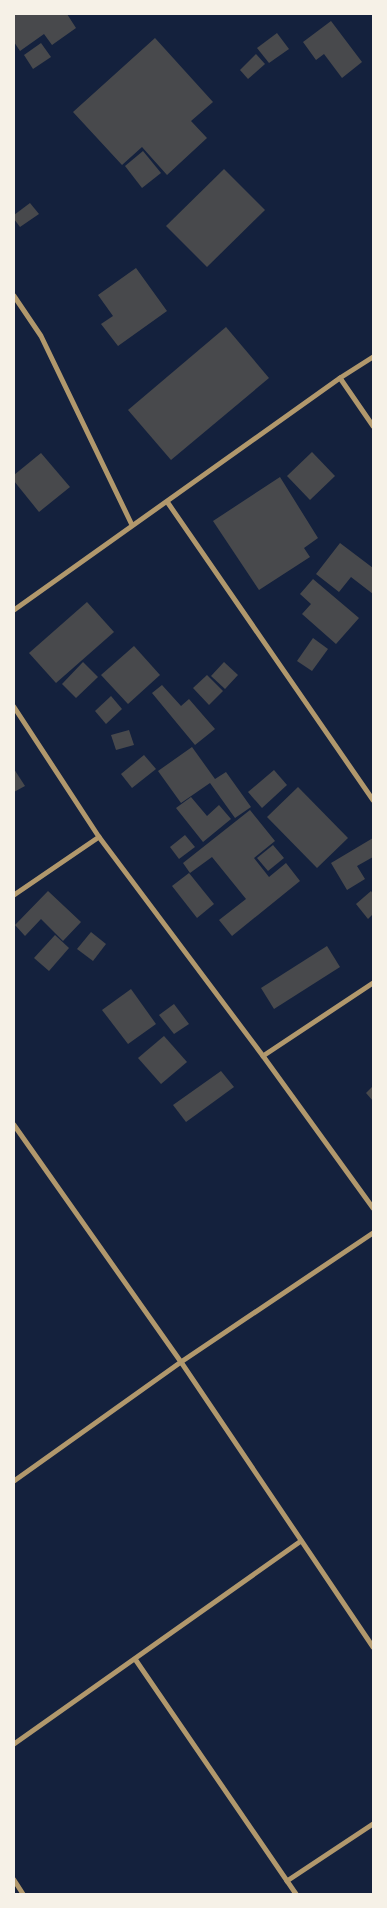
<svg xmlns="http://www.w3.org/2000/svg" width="387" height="1908" font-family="'Sofia Sans Condensed',sans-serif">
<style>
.building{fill:#48494c}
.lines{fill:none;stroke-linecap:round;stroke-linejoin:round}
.minor{stroke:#b1986c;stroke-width:5}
</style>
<rect width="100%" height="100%" fill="#14213d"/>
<g class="building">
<polygon points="14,14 67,14 76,28 52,45 44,34 20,51 14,42"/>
<polygon points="331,21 362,62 342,78 324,54 316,60 303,42"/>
<polygon points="277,33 289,49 269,63 257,48"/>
<polygon points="155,38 213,102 191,121 207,138 167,175 142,147 122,165 73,112"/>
<polygon points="41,43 51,57 33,69 24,55"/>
<polygon points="256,54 265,64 248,79 240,70"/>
<polygon points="143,151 161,173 142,188 125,166"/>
<polygon points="224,169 265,210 207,267 166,226"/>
<polygon points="30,203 39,214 20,227 14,219 14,215"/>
<polygon points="136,268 167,311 118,346 101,324 113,316 98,295"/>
<polygon points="226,327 269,378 171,460 128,410"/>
<polygon points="312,452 335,476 310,500 287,476"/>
<polygon points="41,453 70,487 39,512 14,481 14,475"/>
<polygon points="280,477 318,538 304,548 310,557 259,590 213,521"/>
<polygon points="340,543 373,568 373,594 351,577 339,592 316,574"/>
<polygon points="313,579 359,618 336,644 302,614 311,604 300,594"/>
<polygon points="87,602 114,632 56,683 29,653"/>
<polygon points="313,638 328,649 312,671 297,661"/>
<polygon points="134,646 160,675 128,704 101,675"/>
<polygon points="83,662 98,677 76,698 62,684"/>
<polygon points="224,662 238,675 225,689 211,676"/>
<polygon points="207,675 223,691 209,705 193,688"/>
<polygon points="162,685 181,706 189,699 215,729 195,745 152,693"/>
<polygon points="111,696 122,709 106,724 95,711"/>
<polygon points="129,730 134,745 116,750 111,735"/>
<polygon points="192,747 215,779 226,772 251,807 235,818 210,783 181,803 158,771"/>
<polygon points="144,755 156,769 132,788 121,774"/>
<polygon points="14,769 25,786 14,792"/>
<polygon points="274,770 287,785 262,808 248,792"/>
<polygon points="298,787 348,838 317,868 267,817"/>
<polygon points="191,797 207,816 219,805 231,819 203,842 176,808"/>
<polygon points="250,810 275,841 254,858 269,877 286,863 300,881 232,936 219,920 246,899 212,857 190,873 183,863"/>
<polygon points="185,835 195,847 179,859 170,847"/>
<polygon points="373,838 373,857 357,866 365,879 347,890 331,863"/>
<polygon points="273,845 284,858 268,871 257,858"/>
<polygon points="189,873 214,904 197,918 172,886"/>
<polygon points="48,891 81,922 63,941 41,919 25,936 15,925"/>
<polygon points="371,891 373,894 373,914 368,919 356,904"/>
<polygon points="91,932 106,944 93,961 77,949"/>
<polygon points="55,935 69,948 49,971 34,958"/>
<polygon points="327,946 340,967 274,1009 261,988"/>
<polygon points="131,989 156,1024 128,1044 102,1010"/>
<polygon points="174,1004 189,1024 174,1034 159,1015"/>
<polygon points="164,1036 187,1062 161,1084 138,1058"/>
<polygon points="221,1071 234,1087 186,1122 173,1105"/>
<polygon points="373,1086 373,1101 366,1093"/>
</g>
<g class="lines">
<g class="minor">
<polyline points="14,296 41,336 132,525"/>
<polyline points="340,378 373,426"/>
<polyline points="168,503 373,800"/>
<polyline points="14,610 340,378 373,357"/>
<polyline points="14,707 99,837 263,1056 373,1208"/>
<polyline points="14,895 99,837"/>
<polyline points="263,1056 373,983"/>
<polyline points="14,1125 181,1362 373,1647"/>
<polyline points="14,1481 181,1362 373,1233"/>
<polyline points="135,1659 296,1894"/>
<polyline points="14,1744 301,1541"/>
<polyline points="14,1880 23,1894"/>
<polyline points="287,1881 373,1824"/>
</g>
</g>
<rect width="387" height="1908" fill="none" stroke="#f6f1e7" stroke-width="30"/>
</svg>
